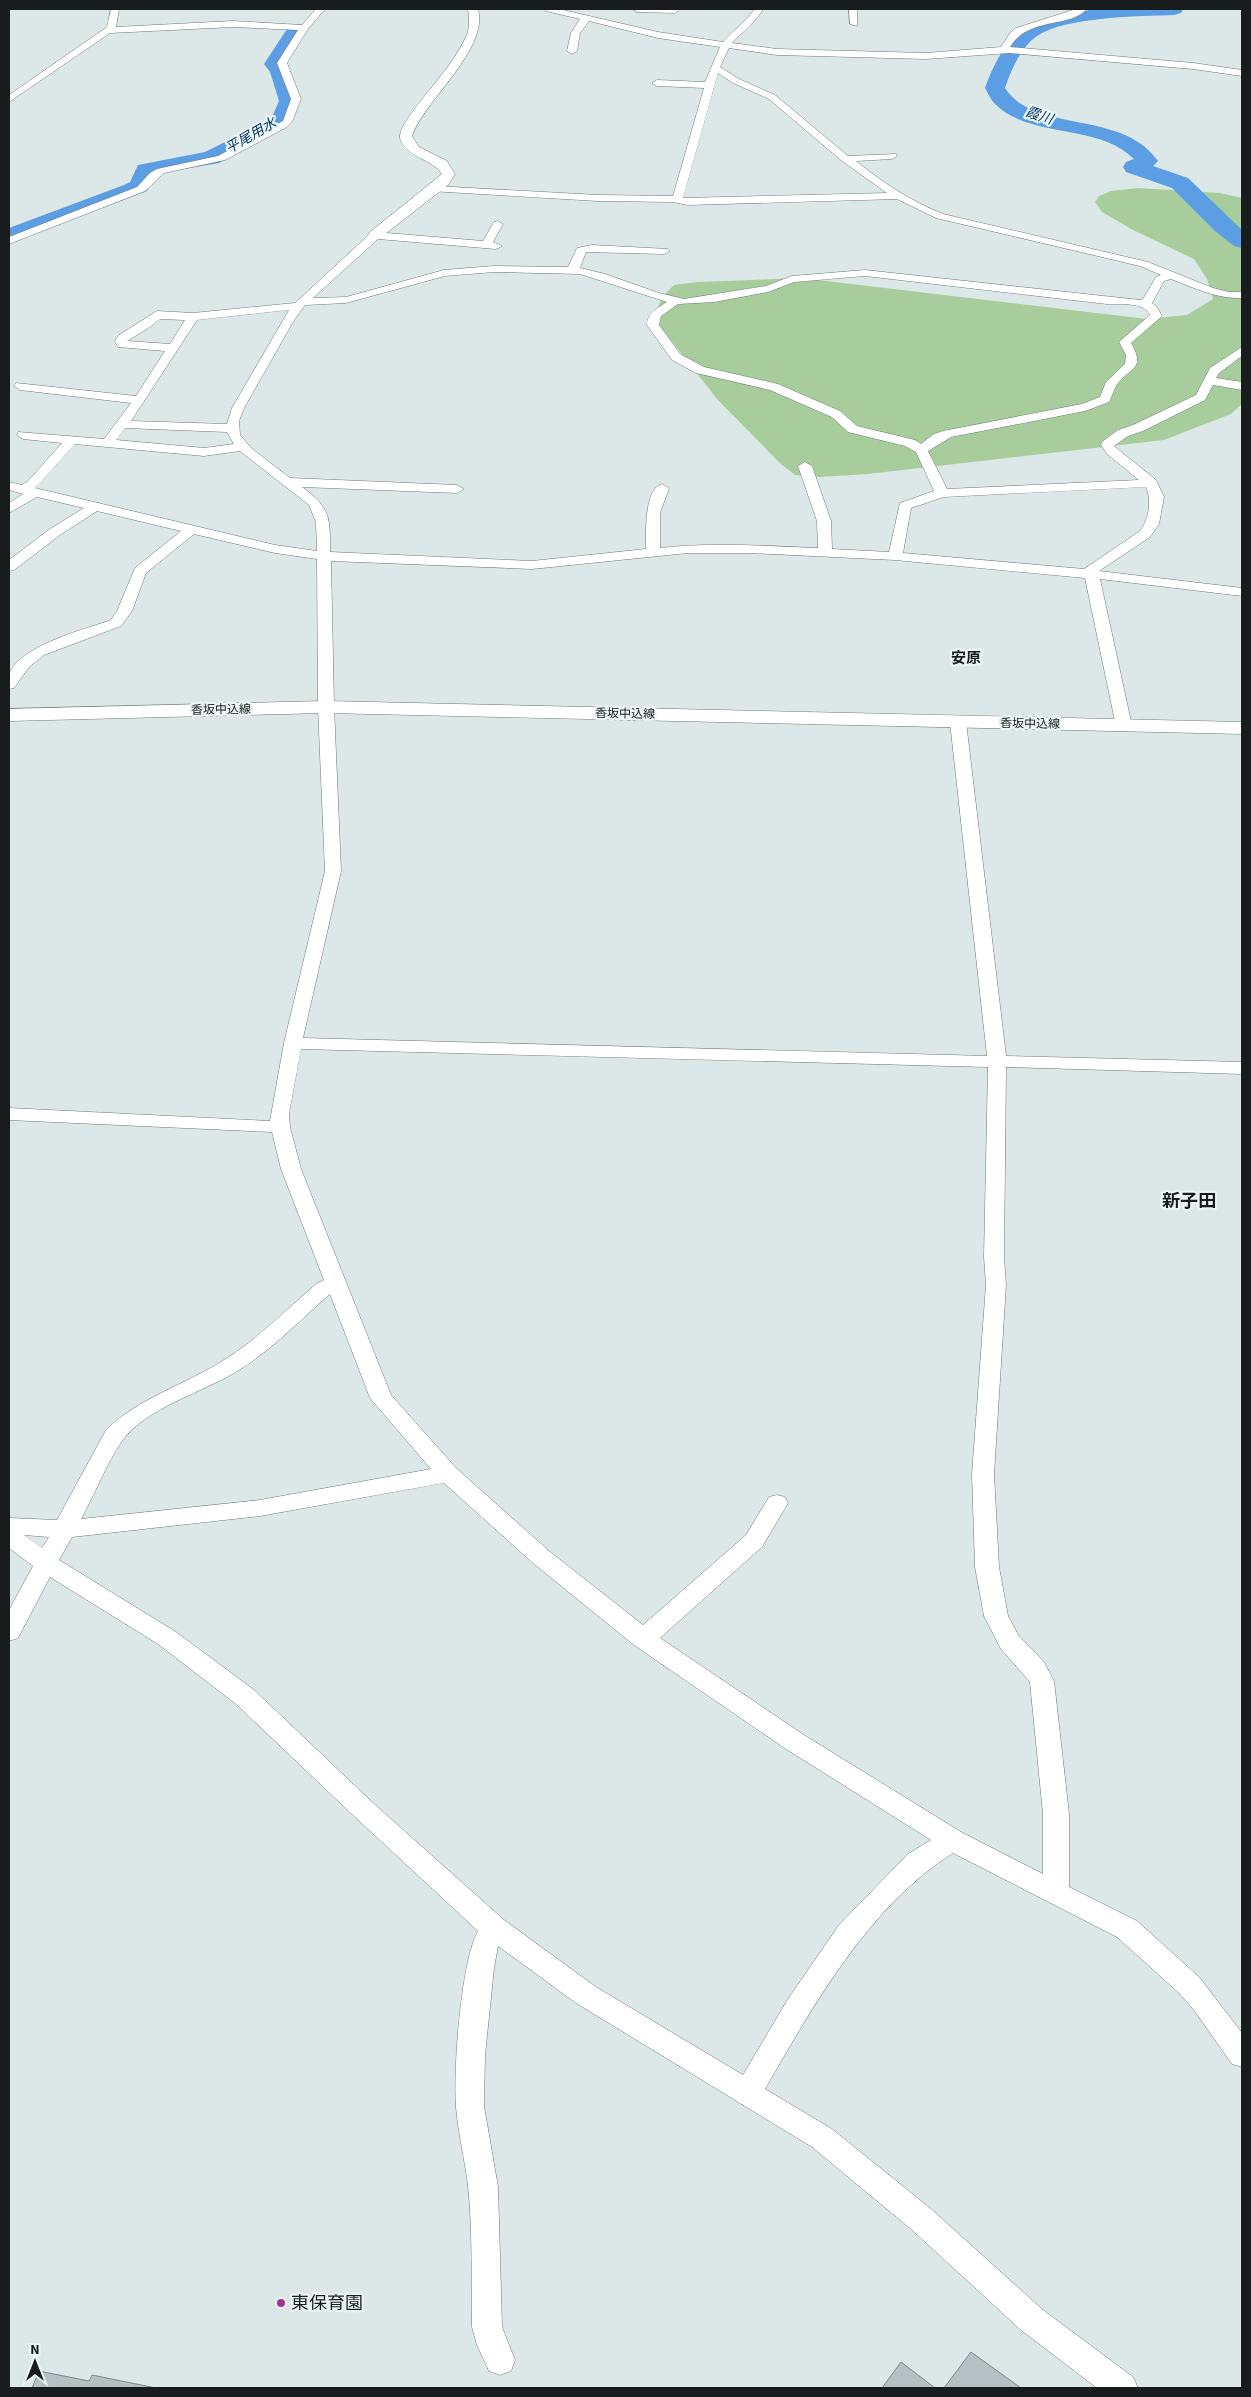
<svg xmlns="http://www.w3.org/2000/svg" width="1251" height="2397" font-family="'Source Sans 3','Noto Sans JP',sans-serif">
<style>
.green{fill:#a8cd9d}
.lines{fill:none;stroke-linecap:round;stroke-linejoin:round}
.stream{stroke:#5c9ee3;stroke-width:3}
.river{fill:#5c9ee3;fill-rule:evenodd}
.building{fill:#b6c0c3;stroke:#7f8688}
.minor-casing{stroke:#6d7877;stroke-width:1}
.tertiary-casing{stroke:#6d7877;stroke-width:1}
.secondary-casing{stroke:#6d7877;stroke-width:1}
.minor{fill:#fff;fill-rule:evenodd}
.tertiary{fill:#fff;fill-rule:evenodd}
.secondary{fill:#fff;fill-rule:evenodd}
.poi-dot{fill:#a33491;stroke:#e9f5f5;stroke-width:2}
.labels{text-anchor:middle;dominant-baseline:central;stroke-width:4.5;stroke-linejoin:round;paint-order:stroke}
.far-street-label{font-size:12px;fill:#181c1c;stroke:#e9f5f5}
.far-water-label{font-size:14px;font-style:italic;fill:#00315d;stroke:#e9f5f5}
.far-quarter-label{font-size:15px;font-weight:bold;fill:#181c1c;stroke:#e9f5f5}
.quarter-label{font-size:18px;font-weight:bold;fill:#181c1c;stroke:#e9f5f5}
.near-poi-label{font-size:18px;fill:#181c1c;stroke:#e9f5f5;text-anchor:start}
</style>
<rect width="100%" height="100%" fill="#dce8e8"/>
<polygon class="green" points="1138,188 1220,193 1242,198 1242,404 1231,414 1164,440 868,474 819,477 795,475 781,464 717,399 659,325 658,307 663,296 674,285 698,282 801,278 1147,319 1187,315 1213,299 1207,279 1194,259 1133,230 1102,212 1095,202 1099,196 1111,191"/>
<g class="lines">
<polyline class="stream" points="1075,20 1093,9"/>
<g class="river">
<path d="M1100,9h83l-2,4 -7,2c-34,1 -110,2 -137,21 -16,11 -26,34 -32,52 30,46 117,21 153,73l-5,5 35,12 54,52v18l-8,-2 -19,-15 -43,-43 -46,-16 -3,-5 3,-5 8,-3c-35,-36 -104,-20 -139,-55 -4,-4 -7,-11 -10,-16 23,-65 53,-71 115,-79z"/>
<polygon points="296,24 303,26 306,30 284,64 290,72 299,101 287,127 219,163 155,174 147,191 9,243 9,228 124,185 130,182 138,165 205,152 271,119 279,101 270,72 264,64 289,26"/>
</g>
</g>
<g class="building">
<polygon points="971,2352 1021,2388 944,2388"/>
<polygon points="901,2362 935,2388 882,2388"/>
<polygon points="39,2371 89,2381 92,2375 156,2388 32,2388"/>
</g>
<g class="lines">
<defs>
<g id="minor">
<polygon points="111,9 119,9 116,27 233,21 302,25 316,9 325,9 308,29 287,63 301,99 292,122 287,127 225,160 164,173 145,191 9,244 9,237 137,187 150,173 157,169 218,156 283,121 291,99 277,63 298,30 233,27 110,33 9,102 9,95 107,27"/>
<path d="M545,9h14l99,23 65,10c11,-12 23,-21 32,-33h8c-8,14 -20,22 -31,34l45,6 149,4 75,-6 9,-14 6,-5 60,-19h11c-19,20 -58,7 -77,38l183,16 49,7v6l-49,-7 -184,-16 -83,6 -149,-4 -48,-7 -9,19 19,12 36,16 73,61 48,-2 1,2 -5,3 -36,2c27,22 55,40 87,53l205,48 65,26 16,4h13v6c-25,1 -48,-10 -71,-19l-7,2 -12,22 5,4 5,9 -31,27c16,28 -3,24 -15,43 -3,5 -4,11 -7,16l-24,9 -134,26 -23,14 19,38 192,-9 -32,-26 -6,-9 1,-3 16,-12 15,-5 63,-30 14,-27 32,-21v9l-23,17 -3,5 26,4v8l-29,-5 -8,15 -62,31 -15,5 -14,10 42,34 8,17 -5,27 -9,13 -51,34 143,17v8l-142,-17 32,147 -8,5 -8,-5 -31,-148 -190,-18 -145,-7h-62l-156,16 -201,-8 3,146 7,164 -38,167 684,18 -37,-334 8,-5 8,5 40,334 236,6v12l-236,-7 -2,190 2,28 -12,189 5,93 9,49 11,20 25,26 10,19 15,133v73l68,34 62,56 43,56v34l-10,-3 -38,-54 -15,-17 -62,-56 -164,-84c-84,53 -139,151 -188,236l67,40 99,80 112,101 90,67 5,11h-41l-76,-58 -110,-101 -99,-82 -236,-144 -78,-57 -4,22 -9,87 -1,51 14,81 4,140 13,33 -4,11 -11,4 -11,-4 -12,-26 -5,-18c-1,-46 1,-95 -4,-141 -3,-26 -10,-53 -12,-79 -3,-36 5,-146 22,-176l-123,-114 -119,-113 -78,-60 -108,-67 -32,61 -9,3v-31l24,-44 -24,-18v-30l48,2 49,-90c34,-33 79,-45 118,-70 34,-21 62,-50 92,-76l8,-4 -43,-111 -9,-37 -263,-12v-12l261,13 14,-78 41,-172 -7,-164 -1,-148 -42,-6 -81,-19 -48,39 -14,38 -11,15 -77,29 -15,12 -15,21 -5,1c0,-4 -1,-11 0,-15 12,-29 74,-44 102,-54l6,-9 18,-43 46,-37 -84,-20 -37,24 -46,35 -5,1v-11l41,-31 34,-21 -47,-11 -28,16v-10l14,-9 -14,-4v-8l13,3 6,-4 34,-38 -39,-4 -6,-4 1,-3 86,7 27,-36 -111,-13 -6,-4 2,-3 120,13 29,-45 -47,-4 -3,-6 4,-6 38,-24 36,2 102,-10 76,-70 4,-1 108,9 11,-19 4,-1 5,3 -10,18 9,4 -6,3 -118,-10 -65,59 33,-1 98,-27 50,-4 74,1 9,-19 15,-3 76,4 2,2 -6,3 -78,-2 -6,16 25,6 54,19 25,6 82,-13 26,-10 73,-6 275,30 3,-1 13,-22 5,-2 -21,-9 -204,-48 -39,-19 -209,6 -15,-3 -75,-1 -168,-10 -1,-2 5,-3 164,9 75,1 31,-108 -47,-2 -5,-3 5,-3 48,2 15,-35 -62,-9 -69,-17 -9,12 -3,18 -5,3 -5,-3 4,-18 9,-14 -34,-8zM718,73l15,10 36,16 73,62 45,32 -204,5zM494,272l86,2 87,28c-9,6 -20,11 -20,23l25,35 24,13 74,17 62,27 16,15 57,14 11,6 18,39 -34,12 -11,49 -57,-3 -1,-28 -19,-55 -7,-4 -7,4 19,55 1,27c-53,-2 -105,-6 -158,0v-35l9,-25 -7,-4c-18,4 -16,50 -16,65l-114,12 -202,-9c0,-34 1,-44 -28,-65l155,6 7,-4 -7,-4 -167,-7 -39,-30 -11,-13 -1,-14 5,-13 49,-86 12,-17 41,-2 99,-27zM865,276l242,28c13,1 37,-3 43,11l-31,27 7,13 -1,9 -19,18 -6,15 -18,7 -139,27 -9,3 -13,10 -6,-4 -58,-14 -17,-15 -62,-27 -74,-17 -24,-13 -21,-29 2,-9 17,-12 36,-2 54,-10 26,-10zM289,310l-57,98 -5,16 -96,-3 66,-101zM160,319l25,1 -15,24 -43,-3 23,-14zM125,428l102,4 7,12 -30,4 -88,-8zM75,444l129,12 36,-5 69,54 7,17 1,29 -42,-6 -240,-57zM1146,487c6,14 3,32 -6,44l-56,38 -181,-16 8,-45 33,-11zM301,1049l687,18 -4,190 2,28 -14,189 3,93 9,49 17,33 29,33 13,132v60l-82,-42 -157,-97 -144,-97 102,-91 26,-44 -3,-6 -8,-2 -8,2 -23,38 -103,90 -94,-74 -93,-83 -65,-73 -90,-226 -11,-42 -1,-13zM330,1294l40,104 61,71 -171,31 -179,19c14,-25 25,-55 41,-78 24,-34 83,-49 117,-71 34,-21 61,-50 91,-76zM444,1483l89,80 101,82 152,104 145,91 -23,14 -69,71 -51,74 -45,76 -147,-88 -92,-67 -131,-117 -119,-113 -78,-58 -117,-72 13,-23 188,-21zM24,1535l25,2 -7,11z"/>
<polygon points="633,9 679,9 679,10 675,13 637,12"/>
<polygon points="849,9 857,9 857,26 850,24"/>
</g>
<path id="tertiary" d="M468,9h10c11,41 -53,90 -66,127l7,11 28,14 8,13 -7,11 -68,53h-10l-2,-3 2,-3 72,-58c-10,-15 -33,-16 -41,-33 -3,-5 1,-13 4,-18 19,-30 47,-55 62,-88 3,-8 2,-18 1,-26z"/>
<polygon id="secondary" points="326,701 1242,722 1242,734 326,713 9,721 9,709"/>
</defs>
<use href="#minor" class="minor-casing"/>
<use href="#tertiary" class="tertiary-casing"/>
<use href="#secondary" class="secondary-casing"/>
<use href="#minor" class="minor"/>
<use href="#tertiary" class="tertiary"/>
<use href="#secondary" class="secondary"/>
</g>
<circle class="poi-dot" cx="281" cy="2303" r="5"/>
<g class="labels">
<g class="far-street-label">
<text transform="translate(221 710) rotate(-1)">香坂中込線</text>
<text transform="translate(625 714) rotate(1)">香坂中込線</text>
<text transform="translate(1030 724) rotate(1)">香坂中込線</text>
</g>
<g class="far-water-label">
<text transform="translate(1039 116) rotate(18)">霞川</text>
<text transform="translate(251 136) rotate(-30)">平尾用水</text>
</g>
<g class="far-quarter-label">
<text x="966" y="658">安原</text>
</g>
<g class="quarter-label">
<text x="1189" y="1201">新子田</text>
</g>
<g class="near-poi-label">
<text x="291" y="2303">東保育園</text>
</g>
</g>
<rect width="1251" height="2397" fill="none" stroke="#181c1c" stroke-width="20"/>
<g transform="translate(35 2362)" stroke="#e9f5f5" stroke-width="4" paint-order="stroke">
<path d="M0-4L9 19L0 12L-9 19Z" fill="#181c1c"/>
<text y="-8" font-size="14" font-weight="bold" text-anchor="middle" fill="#181c1c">N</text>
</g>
</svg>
